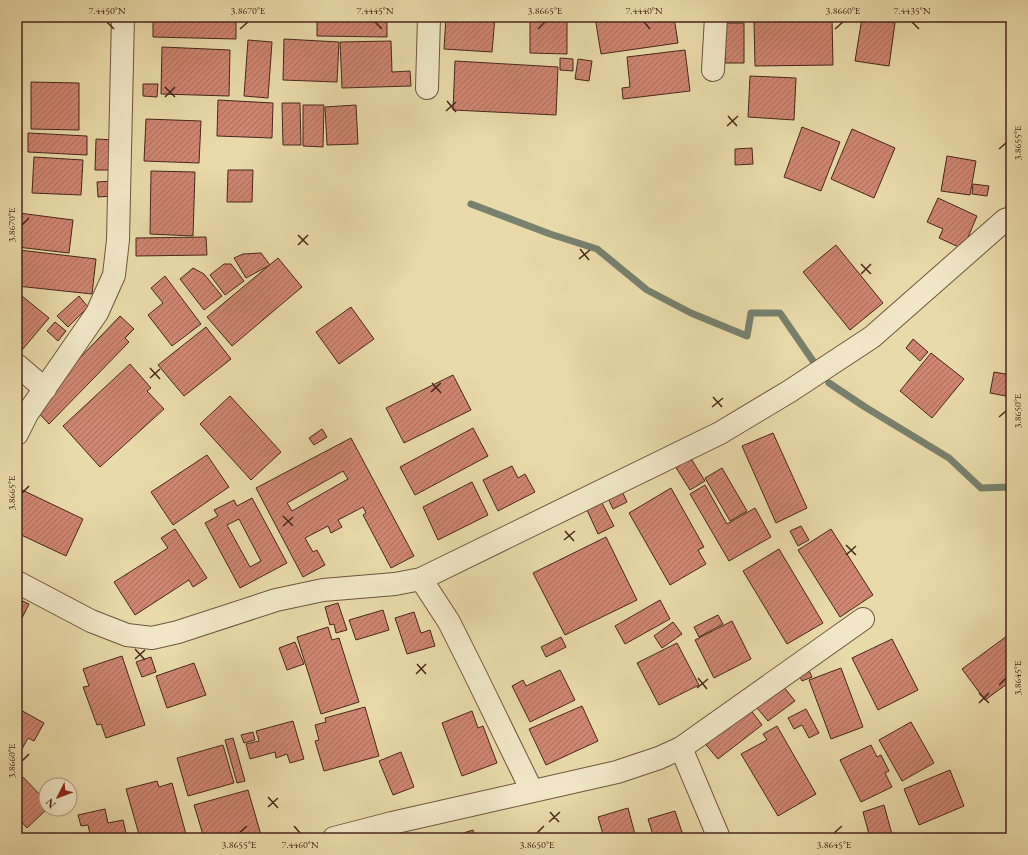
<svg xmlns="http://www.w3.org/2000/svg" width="1028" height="855" font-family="'EB Garamond',serif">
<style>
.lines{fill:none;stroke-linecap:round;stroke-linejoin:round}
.stream{stroke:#78806e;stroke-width:7}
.building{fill:url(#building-hatch);stroke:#47271c;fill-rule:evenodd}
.minor-casing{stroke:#70543f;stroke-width:24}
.minor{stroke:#f1e7c7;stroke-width:22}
.ticks{fill:none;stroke:#47271c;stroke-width:1.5}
.neatline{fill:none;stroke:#47271c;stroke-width:1.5}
.ticks-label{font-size:10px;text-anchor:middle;fill:#47271c}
</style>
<defs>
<pattern id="building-hatch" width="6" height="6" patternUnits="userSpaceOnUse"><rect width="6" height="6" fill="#ce8571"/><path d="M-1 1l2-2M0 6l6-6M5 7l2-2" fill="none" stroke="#a96d5c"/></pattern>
</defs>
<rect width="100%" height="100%" fill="#e9daa9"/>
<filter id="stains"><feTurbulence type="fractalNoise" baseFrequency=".005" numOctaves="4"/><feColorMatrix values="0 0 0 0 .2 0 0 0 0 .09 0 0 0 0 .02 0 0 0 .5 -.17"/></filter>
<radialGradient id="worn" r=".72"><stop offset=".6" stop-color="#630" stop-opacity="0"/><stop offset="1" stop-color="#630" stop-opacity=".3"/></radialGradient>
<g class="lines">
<g class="stream">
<polyline points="471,204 550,234 597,249 647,290 691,313 747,336 751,313 780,313 813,361"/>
<polyline points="829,383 865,407 949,458 981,488 1011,487"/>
</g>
</g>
<g class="building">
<polygon points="153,17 236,17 236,39 153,37"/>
<polygon points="317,17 387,17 387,37 317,36"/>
<polygon points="446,17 495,17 492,52 444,49"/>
<polygon points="530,17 567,17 567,54 530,53"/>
<polygon points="595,17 674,17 678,43 601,54"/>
<polygon points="802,17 816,17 816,19 832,19 833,65 755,66 754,20 802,20"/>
<polygon points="862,18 895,23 889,66 855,61"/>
<polygon points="726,23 744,23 744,63 725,63"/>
<polygon points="284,39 339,42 337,82 283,80"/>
<polygon points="248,40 272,42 268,98 244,96"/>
<polygon points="391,41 392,72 410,71 411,86 342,88 340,42"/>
<polygon points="162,47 230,50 229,96 161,94"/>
<polygon points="685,50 690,91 623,99 622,88 630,87 627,57"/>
<polygon points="560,58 573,59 573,71 560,70"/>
<polygon points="578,59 592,61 589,81 575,79"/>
<polygon points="455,61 558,67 556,115 453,110"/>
<polygon points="750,76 796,78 794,120 748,117"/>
<polygon points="31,82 79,83 79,130 31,129"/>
<polygon points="143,84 158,84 157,97 143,96"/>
<polygon points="218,100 273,103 272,138 217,136"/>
<polygon points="282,103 300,103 301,145 283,145"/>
<polygon points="303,105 324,105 323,147 303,146"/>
<polygon points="356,105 358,144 327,145 325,107"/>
<polygon points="146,119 201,121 199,163 144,161"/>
<polygon points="802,127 840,142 821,191 784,177"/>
<polygon points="852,129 895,148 874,198 831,179"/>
<polygon points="28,133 87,136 87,155 28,152"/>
<polygon points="96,139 116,140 115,170 95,170"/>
<polygon points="752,148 753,164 735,165 735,149"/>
<polygon points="947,156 976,161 970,195 941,191"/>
<polygon points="34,157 83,160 81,195 32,193"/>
<polygon points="228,170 253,170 252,202 227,202"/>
<polygon points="151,171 195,172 193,236 150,234"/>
<polygon points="112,181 112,196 98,197 97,182"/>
<polygon points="973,184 989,186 987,196 972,194"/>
<polygon points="938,198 977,216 963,249 939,238 943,229 927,222"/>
<polygon points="19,213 73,220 69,253 17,247 17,229"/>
<polygon points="206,237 207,255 136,256 136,238"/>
<polygon points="836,245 883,303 850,330 803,272"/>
<polygon points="19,250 96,259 92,294 17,286 17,271"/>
<polygon points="261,253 270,265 246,278 234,258 243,254"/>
<polygon points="278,258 302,287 232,346 207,317"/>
<polygon points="224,264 231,264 244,281 225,295 210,275"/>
<polygon points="193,268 204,274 222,296 204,310 180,279"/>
<polygon points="165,276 201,324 172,346 148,315 163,303 151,288"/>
<polygon points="17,292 49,318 22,350 17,346"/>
<polygon points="79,296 88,307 68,327 57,316"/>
<polygon points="351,307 374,339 339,364 316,332"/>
<polygon points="120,316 134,329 125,338 129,342 49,424 33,407"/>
<polygon points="55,322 66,331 58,341 47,331"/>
<polygon points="206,327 231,359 184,396 158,365"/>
<polygon points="913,339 928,352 920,361 906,348"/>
<polygon points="931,353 964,379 932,418 900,391"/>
<polygon points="130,364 151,388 147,391 164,409 100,467 63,426"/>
<polygon points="994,372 1011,375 1011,397 990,393"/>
<polygon points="453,375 471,410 404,443 386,408"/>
<polygon points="230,396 281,452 251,480 200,424"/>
<polygon points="473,428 488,456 415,495 400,467"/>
<polygon points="322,429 327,437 314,445 309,438"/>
<polygon points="773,433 807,508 776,523 742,446"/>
<path d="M351,438l63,118 -23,12 -28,-53 3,-2 -3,-6 -25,13 4,7 -11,6 -3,-7 -23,12 8,14 4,-2 8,15 -22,12 -47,-89zM343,471l5,8 -56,32 -5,-8z"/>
<polygon points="207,455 229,487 173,525 151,492"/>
<polygon points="690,457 705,481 690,490 675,466"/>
<polygon points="512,466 518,478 525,474 535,492 498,511 483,480"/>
<polygon points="722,468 747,511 730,521 705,478"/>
<polygon points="472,482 488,515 438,540 423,507"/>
<polygon points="705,485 727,524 755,508 771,537 729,561 690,494"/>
<polygon points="620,487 627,502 613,509 606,494"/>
<polygon points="18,488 83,519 66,556 17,533"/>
<polygon points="671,488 704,547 698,550 706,564 670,585 629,513"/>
<path d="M252,498l35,65 -47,25 -35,-65 13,-7 -4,-6 20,-10 3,6zM239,519l22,42 -11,6 -23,-42z"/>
<polygon points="602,503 614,526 598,534 587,510"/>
<polygon points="801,526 809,540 798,546 790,531"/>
<polygon points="175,529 207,578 193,587 189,580 135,615 114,582 168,548 161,538"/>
<polygon points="831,529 873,595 840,617 798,550"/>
<polygon points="606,537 637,600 565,635 533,573"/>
<polygon points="779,549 823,623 787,644 743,571"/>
<polygon points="18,599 29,604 20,622 17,620 17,602"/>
<polygon points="660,600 670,619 625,644 615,626"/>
<polygon points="338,603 347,630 336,633 334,624 330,625 325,607"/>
<polygon points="383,610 389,630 356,640 349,620"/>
<polygon points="414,612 421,633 430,630 435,646 407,654 395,618"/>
<polygon points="718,615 723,624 699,637 694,627"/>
<polygon points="732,621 751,659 714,678 695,640"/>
<polygon points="673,622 682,634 662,648 654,636"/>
<polygon points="328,627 332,640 339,638 359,702 321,714 297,637"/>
<polygon points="1011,633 1011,681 985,700 962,669"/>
<polygon points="561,637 566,647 546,657 541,647"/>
<polygon points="892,639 918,690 878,710 852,658"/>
<polygon points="295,642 304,664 287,670 279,648"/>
<polygon points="677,643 699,685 659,705 637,663"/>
<polygon points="122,656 145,725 106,738 101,724 97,725 83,687 89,686 83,669"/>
<polygon points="151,657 156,672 142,677 136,662"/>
<polygon points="194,663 206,695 167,708 156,676"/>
<polygon points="807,666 812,677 802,681 797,671"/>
<polygon points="841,668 863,727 831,739 809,680"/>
<polygon points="560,670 575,700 530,722 512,686 523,680 526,686"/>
<polygon points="779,681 795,701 768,721 752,702"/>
<polygon points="747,705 762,725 718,759 702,740"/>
<polygon points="582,706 598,741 546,765 529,729"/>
<polygon points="365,707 379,756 324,771 315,741 319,740 315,725 326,722 325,718"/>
<polygon points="17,708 44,723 34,741 28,738 17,758"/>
<polygon points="806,709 819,733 809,738 802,725 794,729 788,718"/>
<polygon points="472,711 478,728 483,726 497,763 462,776 442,723"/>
<polygon points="293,721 304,759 290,763 287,754 276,758 275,752 250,759 246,744 259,741 256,731"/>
<polygon points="911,722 934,763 902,781 879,740"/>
<polygon points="777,726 816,794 778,816 741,754 767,740 763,734"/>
<polygon points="253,732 255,740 244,743 241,735"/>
<polygon points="233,738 245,781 237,783 225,740"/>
<polygon points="223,745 234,783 188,796 177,758"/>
<polygon points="871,745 877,757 881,755 889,771 885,773 892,787 861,802 840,760"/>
<polygon points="401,752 414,787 393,795 379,761"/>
<polygon points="950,770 964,806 919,825 904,789"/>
<polygon points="17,771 46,801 47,809 27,828 17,817"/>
<polygon points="157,781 159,787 172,783 187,838 140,838 126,789"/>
<polygon points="248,790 261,835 252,838 204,838 194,805"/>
<polygon points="884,805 893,838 870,838 863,812"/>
<polygon points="628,808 636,838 604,838 598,817"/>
<polygon points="105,809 108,823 123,820 127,837 124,838 91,838 88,825 81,826 78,815"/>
<polygon points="675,811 684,838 654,838 648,819"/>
<polygon points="473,830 475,838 458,838 457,835"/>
</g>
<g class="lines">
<defs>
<g id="minor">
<polyline points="713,70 716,17"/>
<polyline points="427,88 429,17"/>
<polyline points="17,365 45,389"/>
<polyline points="17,434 27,414 97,313 114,275 118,240 123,17"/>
<polyline points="421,579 449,622 474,672 532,791"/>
<polyline points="17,582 91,621 127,635 152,638 178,632 276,600 323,590 395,584 421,579 720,433 790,391 872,337 1005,220 1011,218"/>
<polyline points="681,748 719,838"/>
<polyline points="334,838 392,823 617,772 659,758 681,748 863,619"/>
</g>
</defs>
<use href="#minor" class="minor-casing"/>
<use href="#minor" class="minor"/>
</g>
<path class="ticks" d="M107,22l7,7M375,22l7,7M644,22l6,7M912,22l7,7M240,29l8,-7M538,29l7,-7M835,29l8,-7M165,87l10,10M165,97l10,-10M447,101l9,11M446,111l10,-9M728,116l9,10M727,126l11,-10M999,149l7,-6M22,225l7,-7M298,235l10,10M298,245l10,-10M580,249l9,11M579,259l11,-9M861,264l10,10M861,274l10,-10M150,368l10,11M150,378l10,-9M432,383l9,10M431,392l10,-9M713,397l9,10M712,407l11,-9M999,417l7,-6M22,493l7,-7M283,516l10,10M283,526l10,-9M565,531l9,10M564,540l11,-9M846,545l10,10M846,555l10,-9M135,649l10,11M135,659l10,-9M417,664l9,10M416,674l10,-10M698,678l9,11M999,685l7,-7M697,688l11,-9M979,693l10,10M979,703l10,-10M22,761l7,-7M268,797l10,11M268,807l10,-9M550,812l9,10M549,822l11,-10M294,826l6,7M239,833l8,-7M537,833l7,-7M834,833l8,-7"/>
<rect width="1028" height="855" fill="none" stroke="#e9daa9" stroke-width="44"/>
<g transform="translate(58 797) rotate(228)"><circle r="19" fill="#f1e7c7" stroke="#ad9a83"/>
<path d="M0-3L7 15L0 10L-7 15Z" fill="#8f2418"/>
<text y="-6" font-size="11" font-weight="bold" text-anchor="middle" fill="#47271c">N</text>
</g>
<rect x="22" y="22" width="984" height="811" class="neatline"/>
<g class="ticks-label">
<text x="107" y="14">7.4450°N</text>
<text x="248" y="14">3.8670°E</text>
<text x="375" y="14">7.4445°N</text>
<text x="545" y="14">3.8665°E</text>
<text x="644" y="14">7.4440°N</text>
<text x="843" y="14">3.8660°E</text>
<text x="912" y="14">7.4435°N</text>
<text transform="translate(1017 143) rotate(-90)" y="4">3.8655°E</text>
<text transform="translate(11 225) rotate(-90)" y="4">3.8670°E</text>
<text transform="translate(1017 411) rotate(-90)" y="4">3.8650°E</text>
<text transform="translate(11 493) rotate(-90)" y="4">3.8665°E</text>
<text transform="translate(1017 678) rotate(-90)" y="4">3.8645°E</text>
<text transform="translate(11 761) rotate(-90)" y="4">3.8660°E</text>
<text x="239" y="848">3.8655°E</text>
<text x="300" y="848">7.4460°N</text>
<text x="537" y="848">3.8650°E</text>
<text x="834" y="848">3.8645°E</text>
</g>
<rect width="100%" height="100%" filter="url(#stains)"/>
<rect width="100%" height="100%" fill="url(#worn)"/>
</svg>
